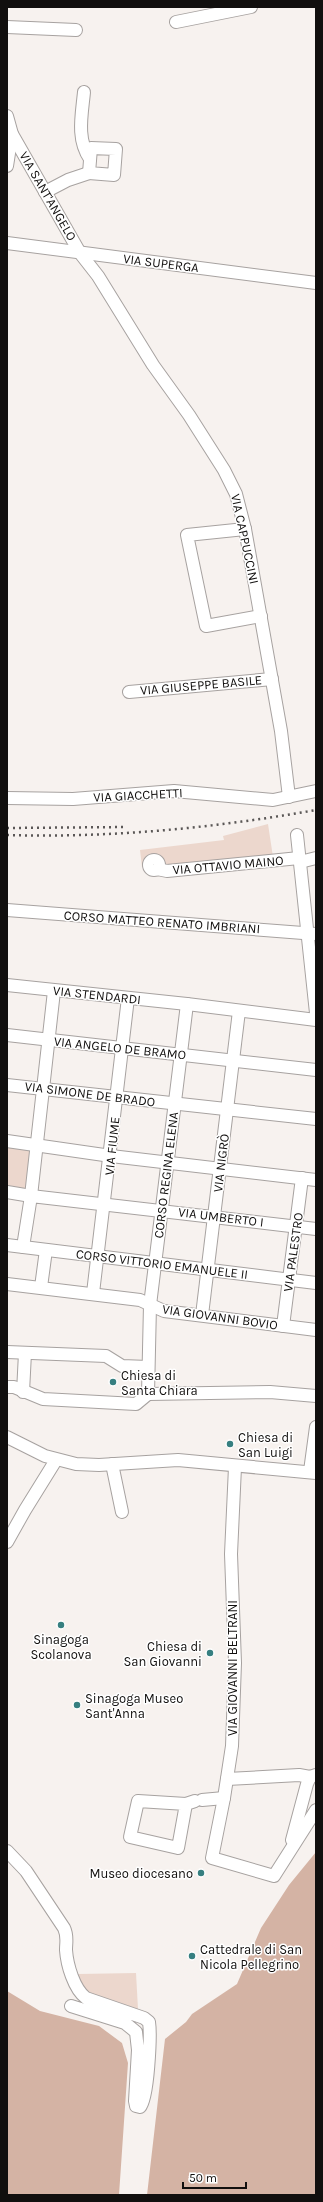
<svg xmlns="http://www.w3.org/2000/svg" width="323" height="2202" font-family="Karla,sans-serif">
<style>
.green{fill:#ecd7cd}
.water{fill:#d4b3a4}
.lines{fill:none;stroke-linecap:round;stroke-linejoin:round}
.minor-casing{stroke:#a7a2a0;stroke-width:14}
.minor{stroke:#fff;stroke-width:12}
.rail{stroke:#5a5756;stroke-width:2.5;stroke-dasharray:2 4;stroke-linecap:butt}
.poi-dot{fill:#367f80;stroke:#fff;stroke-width:1.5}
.labels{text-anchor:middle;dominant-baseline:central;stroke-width:3;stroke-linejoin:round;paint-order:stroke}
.street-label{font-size:13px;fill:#110f0e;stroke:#fff}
.poi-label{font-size:13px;fill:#110f0e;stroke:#fff;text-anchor:start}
</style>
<rect width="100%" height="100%" fill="#f7f2ef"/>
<g class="green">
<polygon points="268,824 273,857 166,867 159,857 153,855 146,859 145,866 142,867 140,850 224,840 223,836"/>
<polygon points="7,1143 34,1146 28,1193 7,1190"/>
<polygon points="136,1973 138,2009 84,1991 78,1974"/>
</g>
<g class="water">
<polygon points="316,1852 316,2195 147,2195 165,2039 186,2022 192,2014 237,1984 261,1928 289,1885"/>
<polygon points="7,1991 40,2011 99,2026 122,2043 128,2063 119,2195 7,2195"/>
</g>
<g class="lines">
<defs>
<g id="minor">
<polyline points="176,22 251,7"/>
<polyline points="7,27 76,30"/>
<path d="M84,92c-2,22 -8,47 6,67"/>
<polyline points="7,116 12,134 80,253 98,276 153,365 189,415 224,470 236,494 245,529 281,731 289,797"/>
<polygon points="91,148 116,149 114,175 89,173"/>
<polyline points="7,166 12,134"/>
<polyline points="45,192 68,180 89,173"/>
<polyline points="7,243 316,283"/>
<polyline points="245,529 187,535 206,626 261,616"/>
<polyline points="129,692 272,679"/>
<polyline points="7,798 73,799 174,791 273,800 316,791"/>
<polyline points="297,835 316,1013"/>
<circle cx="154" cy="865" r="5"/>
<polyline points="300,862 316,858"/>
<polyline points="157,869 167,871 299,858"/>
<polyline points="7,910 316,934"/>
<polyline points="7,985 187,1004 316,1020"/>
<polyline points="7,1035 316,1070"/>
<polyline points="7,1085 316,1119"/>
<polyline points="7,1141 111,1156 316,1180"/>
<polyline points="7,1192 31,1196 54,991"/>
<polyline points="7,1245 316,1283"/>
<polyline points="23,1247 31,1196 316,1229"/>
<polyline points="7,1284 140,1300 164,1311 316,1330"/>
<polyline points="41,1287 46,1250"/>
<polyline points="93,1293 128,998"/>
<polyline points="202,1315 239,1011"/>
<polyline points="283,1326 302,1178"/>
<polyline points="7,1352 106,1356 122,1366 148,1367"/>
<polyline points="7,1387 14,1387 43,1399 136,1404 148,1394"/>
<polyline points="23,1392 25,1353"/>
<polyline points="148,1394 150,1305 187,1004"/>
<polyline points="148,1394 270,1392 316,1396"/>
<polyline points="7,1437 45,1456 76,1464 99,1465 178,1460 316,1473"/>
<polyline points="112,1464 122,1512"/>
<polyline points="235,1467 231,1554 235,1663 232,1746 224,1798 212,1858 274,1876 316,1810"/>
<polyline points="310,1471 316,1427"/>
<polyline points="7,1542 25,1510 56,1460"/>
<polyline points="227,1779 299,1775 310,1777"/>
<polyline points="202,1800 224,1798"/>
<polyline points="186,1804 178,1848 130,1837 138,1801 186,1804 195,1801"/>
<polyline points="292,1840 307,1784 310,1777 316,1775"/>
<path d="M7,1851l19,20 38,57c4,8 2,14 2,22 1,15 8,39 20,48l58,20 5,4c2,13 -1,77 -9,85l-4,-1 -1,-5 3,-51 -2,-18 -11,-9 -54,-17"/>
</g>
</defs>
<use href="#minor" class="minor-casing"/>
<use href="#minor" class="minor"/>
<g class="rail">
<polyline points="7,828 127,827"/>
<path d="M7,835c104,3 207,-7 309,-25"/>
</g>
</g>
<g class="poi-dot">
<circle cx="113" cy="1382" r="4"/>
<circle cx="230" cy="1444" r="4"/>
<circle cx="61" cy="1625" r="4"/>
<circle cx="210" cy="1653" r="4"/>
<circle cx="77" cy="1705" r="4"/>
<circle cx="201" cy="1873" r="4"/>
<circle cx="192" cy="1956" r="4"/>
</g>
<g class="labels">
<g class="street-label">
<text transform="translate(48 196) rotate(60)">VIA SANT'ANGELO</text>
<text transform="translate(161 263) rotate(7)">VIA SUPERGA</text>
<text transform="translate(245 539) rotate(78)">VIA CAPPUCCINI</text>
<text transform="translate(201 685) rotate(-5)">VIA GIUSEPPE BASILE</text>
<text transform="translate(138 795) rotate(-3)">VIA GIACCHETTI</text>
<text transform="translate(228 865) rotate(-5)">VIA OTTAVIO MAINO</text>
<text transform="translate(162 922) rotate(4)">CORSO MATTEO RENATO IMBRIANI</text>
<text transform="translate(97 995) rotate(6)">VIA STENDARDI</text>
<text transform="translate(120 1048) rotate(6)">VIA ANGELO DE BRAMO</text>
<text transform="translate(90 1094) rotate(7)">VIA SIMONE DE BRADO</text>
<text transform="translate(112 1146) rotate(-84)">VIA FIUME</text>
<text transform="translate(221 1163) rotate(-83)">VIA NIGRÒ</text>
<text transform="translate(166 1175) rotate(-83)">CORSO REGINA ELENA</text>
<text transform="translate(221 1217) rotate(7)">VIA UMBERTO I</text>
<text transform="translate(293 1252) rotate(-82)">VIA PALESTRO</text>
<text transform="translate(162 1264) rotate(7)">CORSO VITTORIO EMANUELE II</text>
<text transform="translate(220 1317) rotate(8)">VIA GIOVANNI BOVIO</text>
<text transform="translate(232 1668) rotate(-90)">VIA GIOVANNI BELTRANI</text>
</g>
<g class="poi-label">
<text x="121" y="1375">Chiesa di<tspan x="121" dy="15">Santa Chiara</tspan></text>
<text x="238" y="1437">Chiesa di<tspan x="238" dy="15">San Luigi</tspan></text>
<text x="61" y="1639" text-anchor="middle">Sinagoga<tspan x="61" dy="15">Scolanova</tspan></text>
<text x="202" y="1646" text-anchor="end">Chiesa di<tspan x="202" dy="15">San Giovanni</tspan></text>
<text x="85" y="1698">Sinagoga Museo<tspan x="85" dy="15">Sant'Anna</tspan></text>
<text x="193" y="1873" text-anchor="end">Museo diocesano</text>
<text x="200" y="1949">Cattedrale di San<tspan x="200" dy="15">Nicola Pellegrino</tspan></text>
</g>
</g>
<rect width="323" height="2202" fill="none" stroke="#110f0e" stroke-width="16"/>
<path d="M183 2182v6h63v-6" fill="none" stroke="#110f0e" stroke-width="2"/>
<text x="189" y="2182" font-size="12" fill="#110f0e" stroke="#ffffff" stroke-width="3" paint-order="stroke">50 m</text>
</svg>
